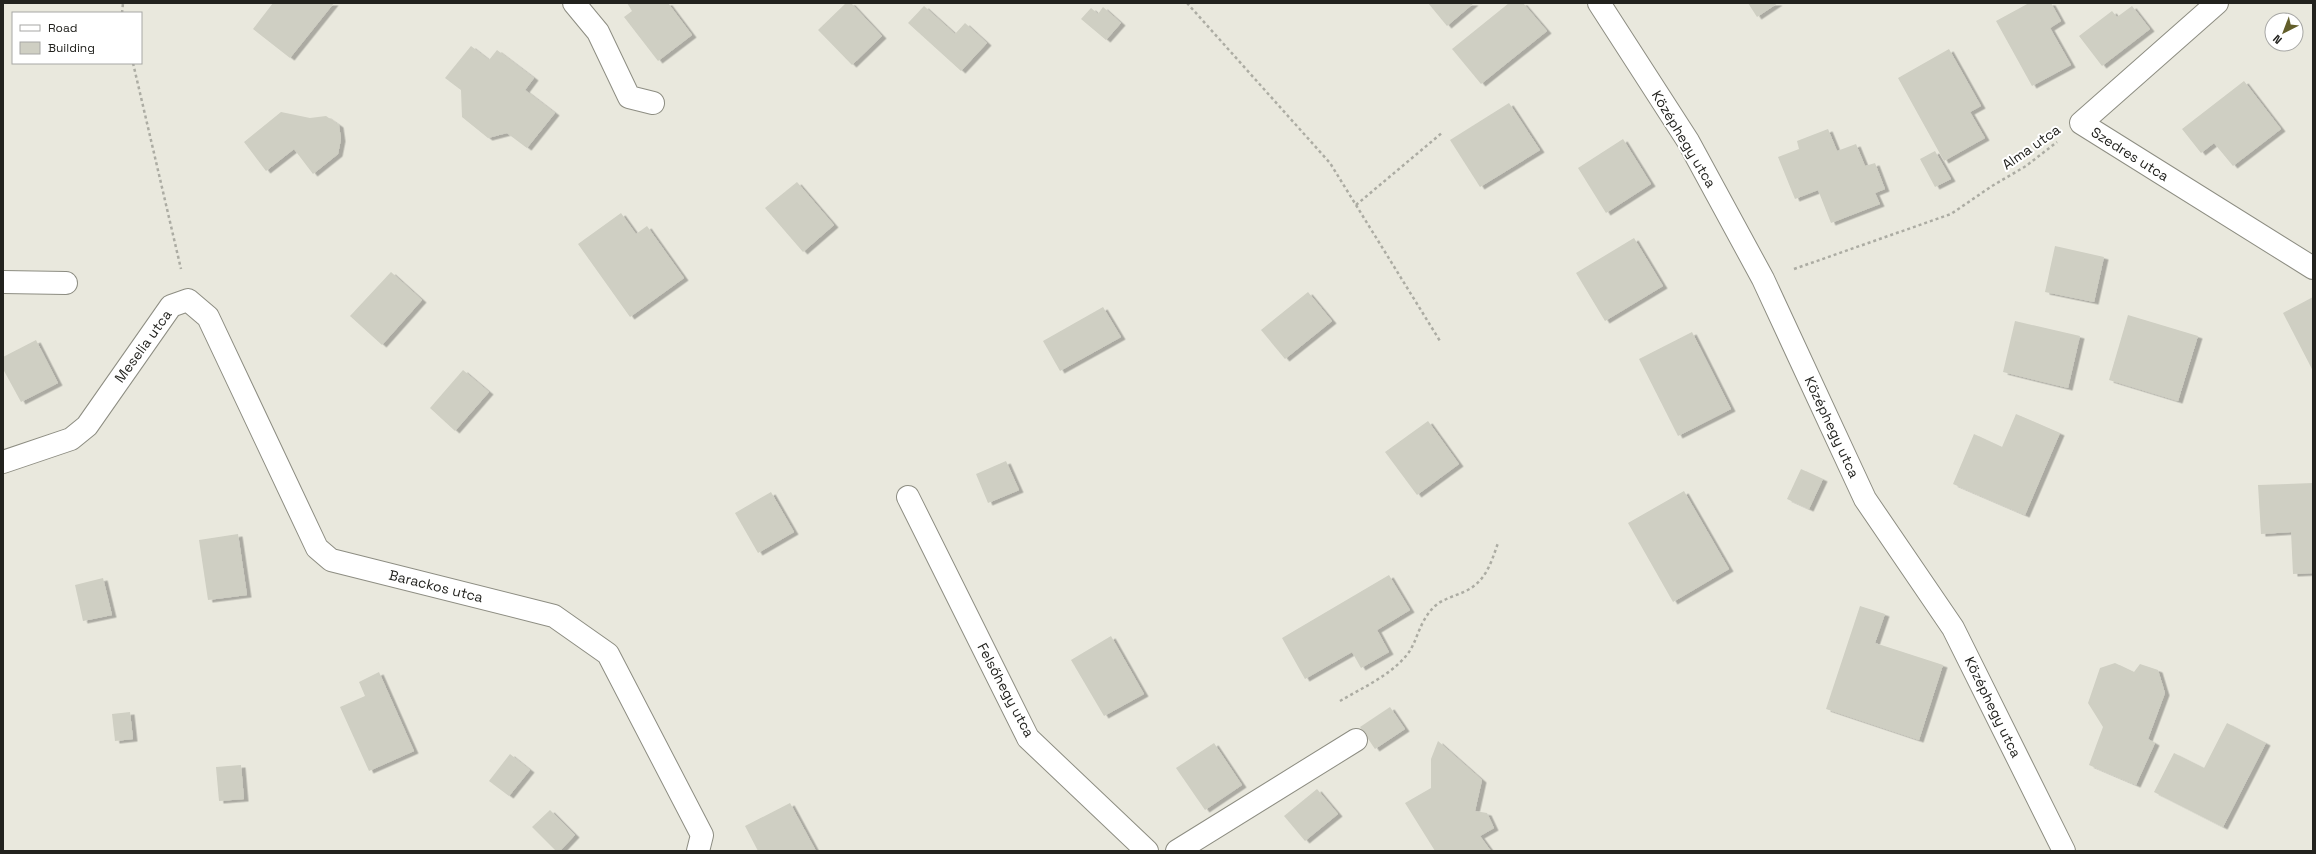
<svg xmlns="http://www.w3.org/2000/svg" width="2316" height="854" font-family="'Space Grotesk',sans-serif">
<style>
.building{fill:#cfcfc3;filter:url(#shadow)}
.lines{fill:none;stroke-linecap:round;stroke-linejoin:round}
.minor-casing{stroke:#8d8d82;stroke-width:24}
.path{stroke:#acaca3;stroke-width:2.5;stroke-dasharray:3 3;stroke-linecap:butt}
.minor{stroke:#fff;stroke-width:22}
.labels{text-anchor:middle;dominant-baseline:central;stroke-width:4;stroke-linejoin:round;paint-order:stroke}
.street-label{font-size:14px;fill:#22221e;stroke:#fff}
</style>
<defs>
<filter id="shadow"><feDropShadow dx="4.5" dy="2.5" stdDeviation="0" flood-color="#0004"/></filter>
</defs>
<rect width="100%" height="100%" fill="#e9e8dd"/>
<g class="building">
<polygon points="273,3 334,3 290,58 253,29"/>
<polygon points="627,3 668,3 692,35 658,61 624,17 632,11"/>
<polygon points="846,3 851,3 882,36 852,65 818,30"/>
<polygon points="1428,3 1474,3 1447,26"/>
<polygon points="1509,3 1523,3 1547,31 1481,84 1452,49"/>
<polygon points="1748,3 1778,3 1757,17"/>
<polygon points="2029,3 2051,3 2061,21 2050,28 2071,65 2032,86 1996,21"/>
<polygon points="924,6 955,34 965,23 987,43 961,71 908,23"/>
<polygon points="2132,6 2150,29 2102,66 2079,36 2112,11 2117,17"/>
<polygon points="1103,7 1121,23 1106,40 1081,19 1091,8 1098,14"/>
<polygon points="471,46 489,60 497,50 534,78 525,90 555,113 527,148 507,133 488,138 462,117 461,90 445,78"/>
<polygon points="1949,49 1981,106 1970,112 1985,138 1944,161 1898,78"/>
<polygon points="2244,81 2281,129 2233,166 2214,143 2201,153 2182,129"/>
<polygon points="1509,103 1540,150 1480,187 1450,140"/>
<polygon points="281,112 310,118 326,116 339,125 341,139 338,154 313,174 294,149 266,171 244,142"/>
<polygon points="1828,129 1837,151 1856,144 1865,166 1875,163 1885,189 1875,193 1880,204 1831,223 1818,190 1795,199 1778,157 1799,149 1797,141"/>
<polygon points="1623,139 1651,184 1606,213 1578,168"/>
<polygon points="1935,151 1951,179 1935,187 1920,159"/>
<polygon points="797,182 834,225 803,252 765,208"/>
<polygon points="621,213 636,234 647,226 684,278 630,317 578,244"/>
<polygon points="1634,238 1663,286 1605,321 1576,273"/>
<polygon points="2055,246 2104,257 2094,302 2045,292"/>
<polygon points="391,272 422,300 382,345 350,316"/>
<polygon points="1308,292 1332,321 1285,359 1261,330"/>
<polygon points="2313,297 2313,371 2283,313"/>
<polygon points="1103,307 1121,337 1060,371 1043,341"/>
<polygon points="2128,315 2198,336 2178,401 2109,380"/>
<polygon points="2015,321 2080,336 2068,388 2003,372"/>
<polygon points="1692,332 1731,409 1678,436 1639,359"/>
<polygon points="36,340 58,383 21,402 3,369 3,357"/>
<polygon points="463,370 489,392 455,431 430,408"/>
<polygon points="2016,414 2060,433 2025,515 1953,484 1974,434 2002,447"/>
<polygon points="1428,421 1459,464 1417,495 1385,452"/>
<polygon points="1006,461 1019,490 988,503 976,474"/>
<polygon points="1801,469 1823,479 1809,509 1787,499"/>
<polygon points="2313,483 2313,573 2293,574 2291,532 2261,534 2258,485"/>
<polygon points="1684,491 1729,569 1673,602 1628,523"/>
<polygon points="771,492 794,532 758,553 735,513"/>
<polygon points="238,534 247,595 208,600 199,540"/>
<polygon points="1389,575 1410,610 1377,630 1389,652 1361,668 1352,652 1305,679 1282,638"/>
<polygon points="103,578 112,615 83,621 75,585"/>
<polygon points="1860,606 1885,614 1875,643 1943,665 1919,740 1826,709"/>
<polygon points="1111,636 1144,694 1104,716 1071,660"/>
<polygon points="2115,663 2134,672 2140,664 2158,670 2165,693 2148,739 2155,743 2136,785 2089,765 2103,727 2088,703 2100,668"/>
<polygon points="379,672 414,751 369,771 340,707 365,696 359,682"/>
<polygon points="1390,707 1405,729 1375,749 1360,727"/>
<polygon points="130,712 133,739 115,741 112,714"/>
<polygon points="2227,723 2266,743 2223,827 2154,792 2174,753 2204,768"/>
<polygon points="1438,741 1482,780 1475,811 1487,813 1494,828 1480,836 1491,851 1435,851 1405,803 1431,788 1431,759"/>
<polygon points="1214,743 1242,785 1205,810 1176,768"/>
<polygon points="510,754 530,770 509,796 489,781"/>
<polygon points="241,765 244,799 219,801 216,767"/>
<polygon points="1317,789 1338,814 1305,841 1284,816"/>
<polygon points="790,803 816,851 758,851 745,826"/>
<polygon points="550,810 575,835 560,851 556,851 532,827"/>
</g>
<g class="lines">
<defs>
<g id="minor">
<polyline points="574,3 598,32 629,97 653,103"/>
<polyline points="1599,3 1688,141 1763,279 1865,499 1953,628 2064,851"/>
<polyline points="2217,3 2081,123 2313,268"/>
<polyline points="3,282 66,283"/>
<polyline points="3,462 71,439 87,426 171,306 188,300 208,317 317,548 331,560 554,616 608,654 702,835 698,851"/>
<polyline points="908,497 1028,738 1147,851"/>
<polyline points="1177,851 1356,740"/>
</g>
</defs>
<use href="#minor" class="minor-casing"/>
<g class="path">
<polyline points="1187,3 1330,163 1440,341"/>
<polyline points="122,13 123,3"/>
<polyline points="133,63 181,269"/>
<polyline points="1356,205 1443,132"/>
<polyline points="1794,269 1951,214 1992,186 2026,166 2057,142"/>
<path d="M1340,701c22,-13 49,-25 66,-45 12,-14 12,-34 29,-50 11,-10 29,-11 40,-21 13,-10 18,-28 23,-42"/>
</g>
<use href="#minor" class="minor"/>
</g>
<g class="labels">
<g class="street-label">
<text transform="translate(1684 139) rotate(59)">Középhegy utca</text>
<text transform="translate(2031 147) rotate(-35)">Alma utca</text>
<text transform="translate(2130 154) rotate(32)">Szedres utca</text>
<text transform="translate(143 346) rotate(-54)">Meselia utca</text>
<text transform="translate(1832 427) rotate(65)">Középhegy utca</text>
<text transform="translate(436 586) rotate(14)">Barackos utca</text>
<text transform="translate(1006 690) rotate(62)">Felsőhegy utca</text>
<text transform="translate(1993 707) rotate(64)">Középhegy utca</text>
</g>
</g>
<rect width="2316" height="854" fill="none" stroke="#22221e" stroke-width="8"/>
<rect x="12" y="12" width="130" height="52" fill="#ffffff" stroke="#a7a7a5"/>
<rect x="20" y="25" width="20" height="6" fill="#ffffff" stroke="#a7a7a5"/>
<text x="48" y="32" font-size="12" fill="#22221e">Road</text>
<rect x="20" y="42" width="20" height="12" fill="#cfcfc3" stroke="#a7a7a5"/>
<text x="48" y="52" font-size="12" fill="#22221e">Building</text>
<g transform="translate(2284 32) rotate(222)"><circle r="19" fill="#ffffff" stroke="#a7a7a5"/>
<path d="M0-3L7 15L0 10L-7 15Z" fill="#625e2a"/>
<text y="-6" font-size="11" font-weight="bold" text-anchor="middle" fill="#22221e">N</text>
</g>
</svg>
